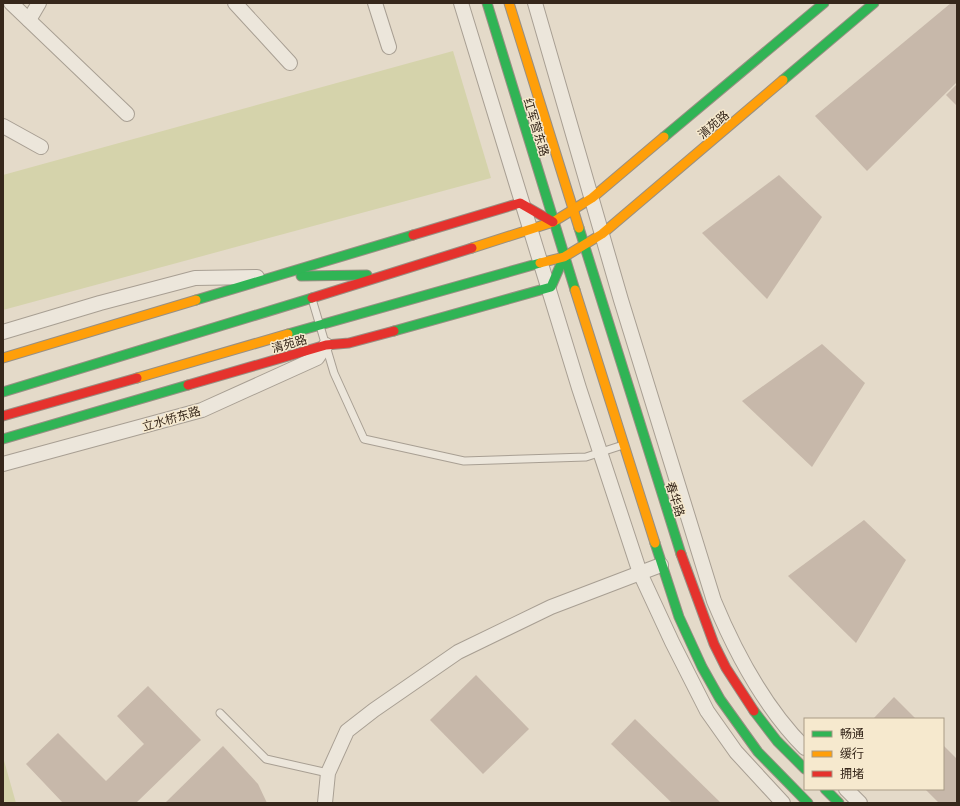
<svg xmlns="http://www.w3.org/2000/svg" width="960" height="806" font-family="'Playfair Display','Noto Sans SC',serif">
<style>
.green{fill:#d5d3ab}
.building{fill:#c7b8aa}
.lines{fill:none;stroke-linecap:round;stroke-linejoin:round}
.lane-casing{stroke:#a89f93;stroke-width:9}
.street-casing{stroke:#a89f93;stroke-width:16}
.fast-casing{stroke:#988f83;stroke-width:11}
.slow-casing{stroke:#988f83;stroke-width:11}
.jam-casing{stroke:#988f83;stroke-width:11}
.lane{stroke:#ece6db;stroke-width:7}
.street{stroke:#ece6db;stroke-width:14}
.fast{stroke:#30b455;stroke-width:9}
.slow{stroke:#ff9f0a;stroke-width:9}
.jam{stroke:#e5322d;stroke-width:9}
.labels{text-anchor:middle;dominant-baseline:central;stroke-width:3;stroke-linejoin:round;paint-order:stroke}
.street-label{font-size:12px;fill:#36271b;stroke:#f6e9ce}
</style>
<rect width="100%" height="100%" fill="#e4dac9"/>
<g class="green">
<polygon points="453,51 491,178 3,310 3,175"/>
<polygon points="3,757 16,803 3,803"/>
</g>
<g class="building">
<polygon points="951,3 957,3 957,82 867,171 815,116"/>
<polygon points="957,84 957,106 946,95"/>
<polygon points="779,175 822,217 767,299 702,233"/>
<polygon points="822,344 865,383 812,467 742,401"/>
<polygon points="864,520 906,560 856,643 788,576"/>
<polygon points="476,675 529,729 483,774 430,720"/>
<polygon points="148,686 201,740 136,803 63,803 26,764 58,733 106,781 144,744 117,716"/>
<polygon points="894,697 916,719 873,719"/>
<polygon points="635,719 721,803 672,803 611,744"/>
<polygon points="943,745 957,759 957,803 939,803 925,789 943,789"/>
<polygon points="223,746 258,784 267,803 165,803"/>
</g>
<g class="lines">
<defs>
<g id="lane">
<polyline points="312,299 334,373 364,439 464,461 586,457 623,445"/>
<polyline points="220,713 266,759 328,773"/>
</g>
<g id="street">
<polyline points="11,3 127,114"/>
<polyline points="235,3 290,63"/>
<polyline points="375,3 389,47"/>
<polyline points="461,3 579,388 640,573 672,642 707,711 736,752 783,803"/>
<path d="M535,3l86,297 93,301c22,53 50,106 91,147"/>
<polyline points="29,20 39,3"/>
<polyline points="3,126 41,147"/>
<polyline points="3,332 100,303 195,278 257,277"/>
<polyline points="3,464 202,410 317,358 326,345"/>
<polyline points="846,789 860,803"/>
<polyline points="325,803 328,773 347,731 374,710 458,652 551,607 661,565"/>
</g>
<g id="fast">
<polyline points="487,3 575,290"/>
<polyline points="783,80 874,3"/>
<polyline points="664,137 824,3"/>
<polyline points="579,228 681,554"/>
<polyline points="301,276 367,275"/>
<polyline points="196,300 413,235"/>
<polyline points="394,331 551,287 564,257"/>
<polyline points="288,334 540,263"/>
<polyline points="3,392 312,298"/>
<polyline points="3,439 188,385"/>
<polyline points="655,543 679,617 702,667 720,699 758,752 808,803"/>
<polyline points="754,711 777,741 805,769"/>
<polyline points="825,789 839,803"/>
</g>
<g id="slow">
<polyline points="509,3 579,228"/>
<polyline points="472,248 553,222 592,198 664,137"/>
<polyline points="540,263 564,257 602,234 783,80"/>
<polyline points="575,290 655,543"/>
<polyline points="3,358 196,300"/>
<polyline points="137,378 288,334"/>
</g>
<g id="jam">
<polyline points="413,235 520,203 553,222"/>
<polyline points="312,298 472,248"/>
<polyline points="188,385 326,345 349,343 394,331"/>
<polyline points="3,416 137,378"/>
<polyline points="681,554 714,644 726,668 754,711"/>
</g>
</defs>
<use href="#lane" class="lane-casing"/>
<use href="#street" class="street-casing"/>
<use href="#fast" class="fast-casing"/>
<use href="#slow" class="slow-casing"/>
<use href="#jam" class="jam-casing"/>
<use href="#lane" class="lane"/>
<use href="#street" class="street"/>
<use href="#fast" class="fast"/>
<use href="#slow" class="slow"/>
<use href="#jam" class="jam"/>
</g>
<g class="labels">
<g class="street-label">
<text transform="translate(713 124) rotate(-40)">清苑路</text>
<text transform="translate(537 127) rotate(73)">红军营东路</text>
<text transform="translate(289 343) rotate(-16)">清苑路</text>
<text transform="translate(171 418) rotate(-16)">立水桥东路</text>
<text transform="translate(676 499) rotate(72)">春华路</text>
</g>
</g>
<rect width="960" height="806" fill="none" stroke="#36271b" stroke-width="8"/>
<rect x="804" y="718" width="140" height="72" fill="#f6e9ce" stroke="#a99b86"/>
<rect x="812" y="731" width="20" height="6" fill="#30b455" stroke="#a99b86"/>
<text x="840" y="738" font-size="12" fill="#36271b">畅通</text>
<rect x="812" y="751" width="20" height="6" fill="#ff9f0a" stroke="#a99b86"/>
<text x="840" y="758" font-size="12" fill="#36271b">缓行</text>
<rect x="812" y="771" width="20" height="6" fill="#e5322d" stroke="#a99b86"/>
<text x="840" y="778" font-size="12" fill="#36271b">拥堵</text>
</svg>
